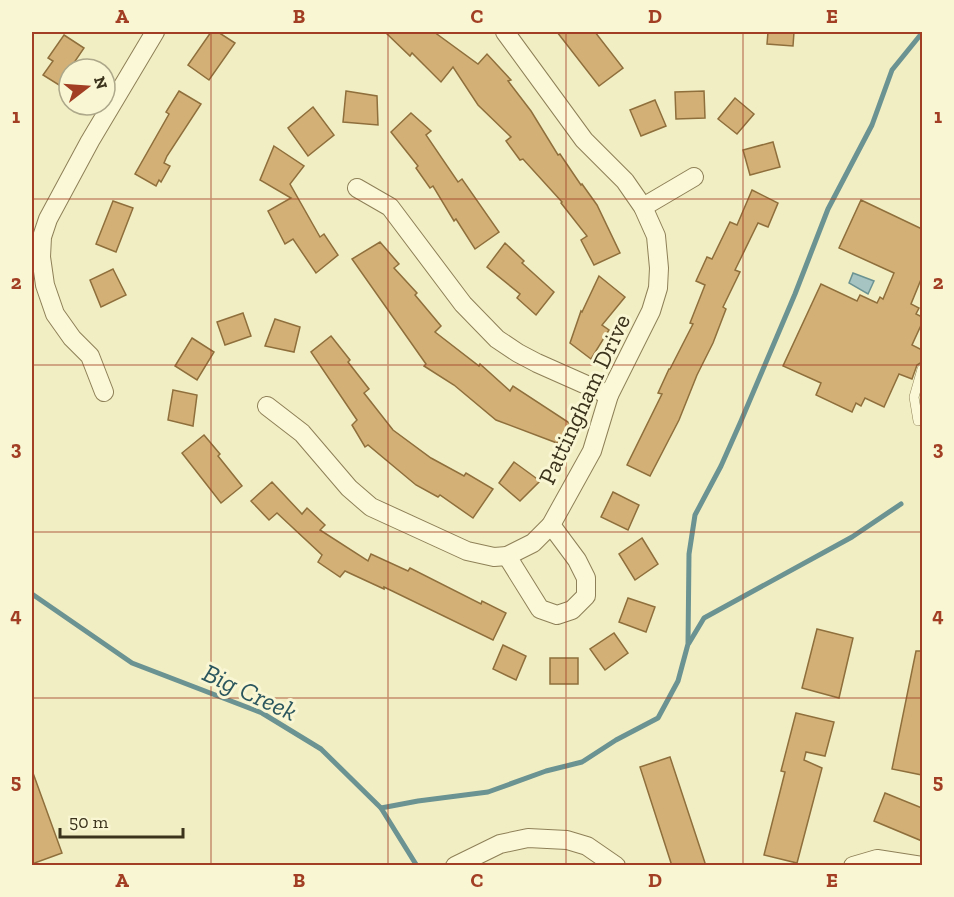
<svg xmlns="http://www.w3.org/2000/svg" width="954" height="897" font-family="'Zilla Slab',serif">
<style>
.water{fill:#a6c4c2;stroke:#6b9392;stroke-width:1.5}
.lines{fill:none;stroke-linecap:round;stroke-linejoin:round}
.stream{stroke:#6b9392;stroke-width:5}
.building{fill:#d3b176;stroke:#8f6f3c;stroke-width:1.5}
.lane-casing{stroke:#8e8058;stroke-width:10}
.street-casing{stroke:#8e8058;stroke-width:20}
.lane{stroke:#fbf8d7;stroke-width:9}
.street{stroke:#fbf8d7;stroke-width:18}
.grid{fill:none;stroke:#a13e23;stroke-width:1.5;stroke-opacity:0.55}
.labels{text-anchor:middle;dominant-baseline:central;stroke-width:6;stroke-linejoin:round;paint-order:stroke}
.street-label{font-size:24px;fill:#3c331d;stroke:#f8f6d3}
.water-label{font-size:26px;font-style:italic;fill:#2b565d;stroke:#f8f6d3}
.neatline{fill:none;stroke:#a13e23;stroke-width:2}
.grid-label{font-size:20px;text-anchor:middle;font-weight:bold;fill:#a13e23}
</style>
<rect width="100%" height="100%" fill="#f2eec3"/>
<polygon class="water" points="853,273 874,281 868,294 849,283"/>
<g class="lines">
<g class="stream">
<polyline points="32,594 132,663 262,713 321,749 381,808 417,866"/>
<polyline points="689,643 704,618 852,537 901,504"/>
<polyline points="381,808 418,801 488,792 546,771 582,762 616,740 658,718 678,681 688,644 689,554 695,515 721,466 741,421 795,294 828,209 872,125 892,70 922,33"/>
</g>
</g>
<g class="building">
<polygon points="211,32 218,32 235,43 209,80 188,65"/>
<polygon points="385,32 434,32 478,64 487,54 511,80 508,81 531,111 558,155 560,154 581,185 582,184 597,205 620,253 594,265 581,240 587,236 561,203 562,202 523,159 520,160 506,141 511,137 478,105 453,67 441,82 412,53 410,56"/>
<polygon points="557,32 595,32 623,68 599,86"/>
<polygon points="768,32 794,32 793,46 767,44"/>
<polygon points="64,35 84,48 59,85 43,75 53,61 48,58"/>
<polygon points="179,91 201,104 167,156 164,163 170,166 161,182 159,180 156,186 135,174 169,114 166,112"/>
<polygon points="346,91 377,96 378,125 343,122"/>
<polygon points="704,91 705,118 676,119 675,92"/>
<polygon points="735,98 754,114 737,134 718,119"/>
<polygon points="655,100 666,126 641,136 630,110"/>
<polygon points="313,107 334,135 308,156 288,128"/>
<polygon points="411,113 431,131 426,135 458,182 462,179 499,232 475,249 456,219 454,221 433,186 430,188 416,168 418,166 391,132"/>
<polygon points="773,142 780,167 750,175 743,150"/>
<polygon points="274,146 304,166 290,184 320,237 324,234 338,255 316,273 293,239 285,244 268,211 291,198 260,180"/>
<polygon points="752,190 778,203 768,227 758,223 735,270 740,272 723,307 726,309 713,343 697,375 679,420 650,476 627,465 662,394 658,393 669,369 670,369 693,324 690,323 705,285 696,281 707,257 712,259 730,222 737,225"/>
<polygon points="861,200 922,229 922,277 911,304 919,308 916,314 922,317 922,323 912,345 922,350 922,362 917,365 912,379 899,374 884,407 865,398 861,406 856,403 852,412 816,395 821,383 783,366 821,284 857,301 860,295 877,303 880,297 883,299 894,273 839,248"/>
<polygon points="113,201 133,208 116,252 96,244"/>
<polygon points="380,242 399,264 394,268 417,293 415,295 441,326 435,332 479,366 480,364 510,391 513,386 571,424 557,443 496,420 454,385 424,366 426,364 352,259"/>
<polygon points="505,243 524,261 522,263 554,292 536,315 517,298 520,294 487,267"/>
<polygon points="113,269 126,295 101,307 90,280"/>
<polygon points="599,276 625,297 602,325 609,330 591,359 570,343 581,311 582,312"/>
<polygon points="243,313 251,336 225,345 217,322"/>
<polygon points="275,319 300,327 294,352 265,346"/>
<polygon points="331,336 350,360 348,362 369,389 364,393 393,430 431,458 464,476 466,473 493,489 473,518 440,495 438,497 416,485 368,445 365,447 352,425 357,420 311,352"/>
<polygon points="192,338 214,352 197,380 175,366"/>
<polygon points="173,390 197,395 193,426 168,420"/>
<polygon points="204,435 220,454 218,456 242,486 221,503 182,453"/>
<polygon points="514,462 540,481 520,501 499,483"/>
<polygon points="272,482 302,514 307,508 325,525 320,530 368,561 371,554 408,571 410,568 481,604 482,601 506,613 493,640 384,587 384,589 345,571 340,577 318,562 322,555 277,513 269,520 251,501"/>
<polygon points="613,492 639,505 628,530 601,517"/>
<polygon points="642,538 658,564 635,580 619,554"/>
<polygon points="628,598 655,607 646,632 619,622"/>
<polygon points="817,629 853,638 839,698 802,688"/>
<polygon points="614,633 628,653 605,670 590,649"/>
<polygon points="503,645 526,656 516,680 493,669"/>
<polygon points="916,651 922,651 922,775 892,769"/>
<rect x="550" y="658" width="28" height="26"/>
<polygon points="796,713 834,722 825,756 806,752 804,760 822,768 797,863 764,855 785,772 781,771"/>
<polygon points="670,757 706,866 672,866 640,767"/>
<polygon points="32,773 33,773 62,853 32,864"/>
<polygon points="885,793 922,808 922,841 874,821"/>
</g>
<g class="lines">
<defs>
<polyline id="lane" points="918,421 914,397 922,369"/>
<g id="street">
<polyline points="357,188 390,207 463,304 497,339 518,353 537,363 609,395"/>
<polyline points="643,207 694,177"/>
<polyline points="104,392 90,356 72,338 55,314 45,285 41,257 42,237 48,219 90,141 155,32"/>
<polyline points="267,406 302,433 349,488 371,507 467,551 494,557 507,556 533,543 551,525 592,451 609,395 651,311 658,288 659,268 656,236 643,207 625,181 584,140 505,32"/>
<polyline points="507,556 540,609 557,615 572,610 586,596 586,578 577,560 551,525"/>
<polyline points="455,866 500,844 528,838 567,840 587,846 616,866"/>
<polyline points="853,866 877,859 922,866"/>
</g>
</defs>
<use href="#lane" class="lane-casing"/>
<use href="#street" class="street-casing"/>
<use href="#lane" class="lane"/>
<use href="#street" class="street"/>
</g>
<path class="grid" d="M211,32v834M388,32v834M566,32v834M743,32v834M32,199h890M32,365h890M32,532h890M32,698h890"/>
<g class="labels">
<g class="street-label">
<text transform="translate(584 399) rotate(-65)">Pattingham Drive</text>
</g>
<g class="water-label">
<text transform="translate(250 692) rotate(25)">Big Creek</text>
</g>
</g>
<rect width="954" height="897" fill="none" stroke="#f8f6d3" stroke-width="66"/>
<g transform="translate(87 87) rotate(73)"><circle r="28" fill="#f8f6d3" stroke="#ada88a" stroke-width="1.5"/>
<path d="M0-4.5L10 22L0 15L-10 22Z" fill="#a13e23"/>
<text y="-9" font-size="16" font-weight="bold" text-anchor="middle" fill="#3c331d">N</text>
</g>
<path d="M60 828v9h123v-9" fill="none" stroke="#3c331d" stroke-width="3"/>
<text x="69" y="828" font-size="18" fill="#3c331d" stroke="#f8f6d3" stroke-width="4.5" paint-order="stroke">50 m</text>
<rect x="33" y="33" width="888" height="831" class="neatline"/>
<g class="grid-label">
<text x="122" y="23">A</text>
<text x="299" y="23">B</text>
<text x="477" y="23">C</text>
<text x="655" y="23">D</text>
<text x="832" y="23">E</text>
<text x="16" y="123">1</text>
<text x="938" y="123">1</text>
<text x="16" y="289">2</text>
<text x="938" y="289">2</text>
<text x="16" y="455">3</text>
<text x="938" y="455">3</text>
<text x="16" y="622">4</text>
<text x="938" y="622">4</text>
<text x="16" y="788">5</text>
<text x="938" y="788">5</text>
<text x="122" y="887">A</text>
<text x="299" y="887">B</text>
<text x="477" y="887">C</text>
<text x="655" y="887">D</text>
<text x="832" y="887">E</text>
</g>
</svg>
